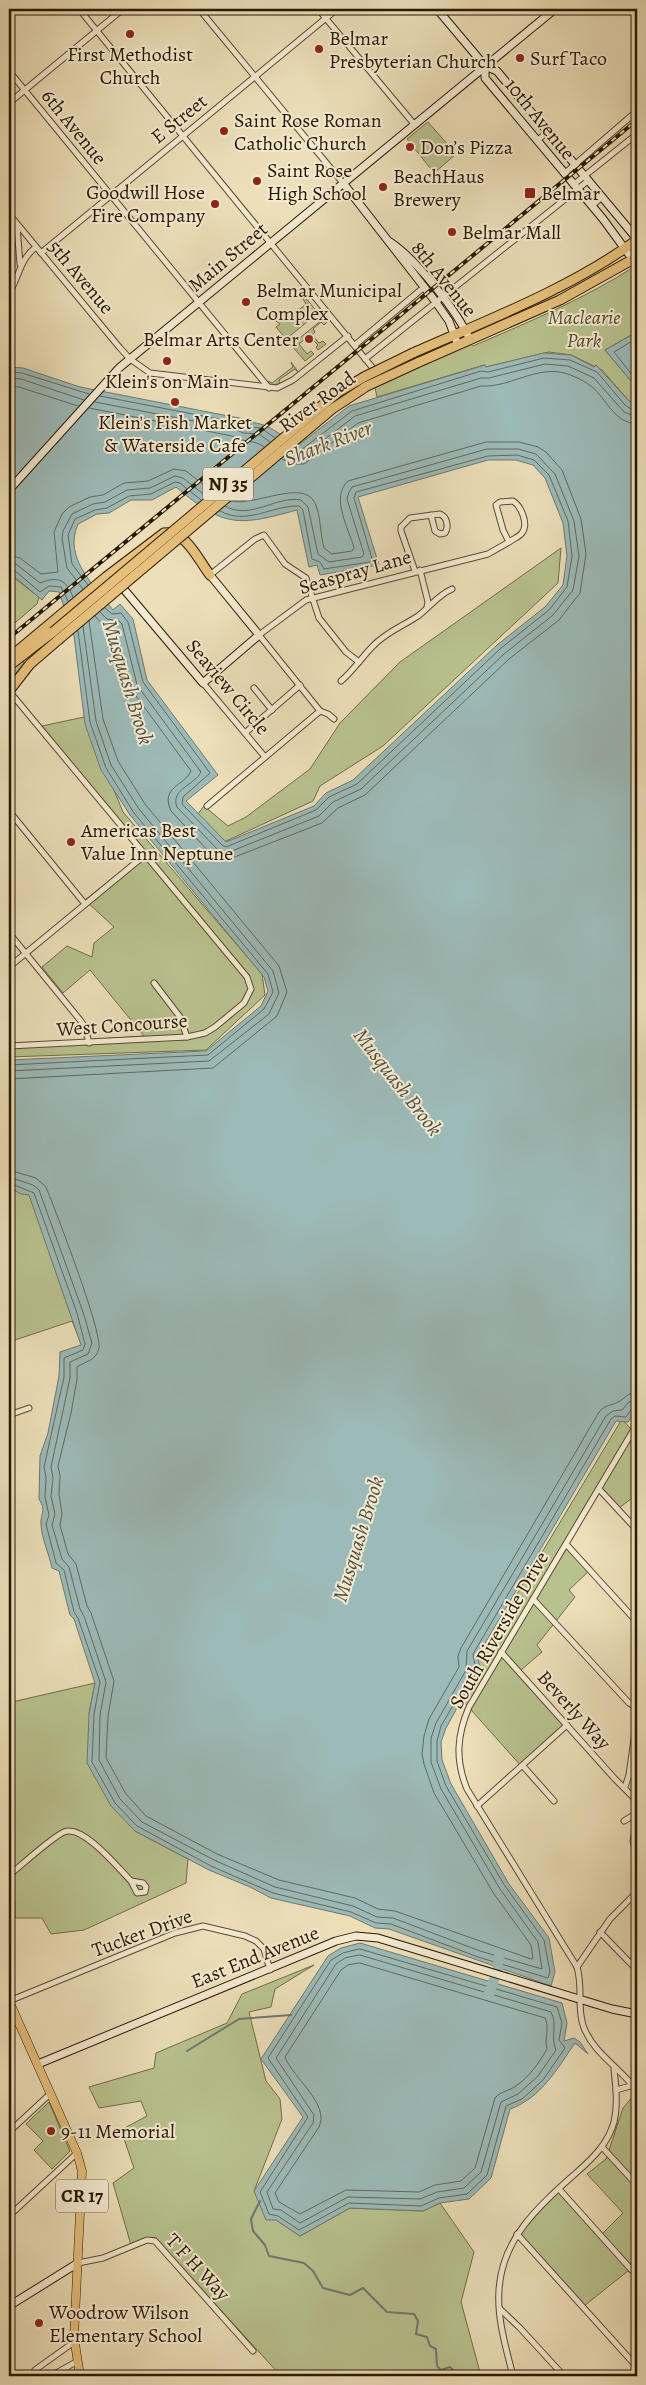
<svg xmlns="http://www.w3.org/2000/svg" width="646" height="2385" font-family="Alegreya,serif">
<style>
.green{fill:#b8c28f;stroke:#706d48}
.water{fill:#9cbab8;stroke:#6e796e;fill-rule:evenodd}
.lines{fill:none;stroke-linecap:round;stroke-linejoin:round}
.shore{stroke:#62695c;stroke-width:1}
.stream{stroke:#6e796e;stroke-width:2}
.river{stroke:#9cbab8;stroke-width:10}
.street-casing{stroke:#5a4a2e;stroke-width:7}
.secondary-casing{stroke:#291800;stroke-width:9}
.primary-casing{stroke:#291800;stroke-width:9}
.highway-casing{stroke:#291800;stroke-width:11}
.street{stroke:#f3ead2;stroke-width:5}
.secondary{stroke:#f3ead2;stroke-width:7}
.primary{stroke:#e6c07c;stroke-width:8}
.highway{stroke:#e6c07c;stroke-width:9}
.rail-casing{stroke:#291800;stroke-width:4}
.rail{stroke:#f3ead2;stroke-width:2;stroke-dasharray:5.5;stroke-linecap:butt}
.highway-bridge-casing{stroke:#291800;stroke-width:11;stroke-linecap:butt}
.highway-bridge{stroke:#e6c07c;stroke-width:9}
.poi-dot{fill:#8f2418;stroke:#f3ead2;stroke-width:2}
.labels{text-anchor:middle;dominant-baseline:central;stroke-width:4;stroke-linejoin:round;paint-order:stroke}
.shield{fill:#f3ead2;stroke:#66573f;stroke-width:1}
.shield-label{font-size:19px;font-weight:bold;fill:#291800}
.poi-label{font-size:20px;fill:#291800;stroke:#f3ead2;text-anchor:start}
.street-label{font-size:20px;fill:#291800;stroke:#f3ead2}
.park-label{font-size:20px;font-style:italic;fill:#544b2b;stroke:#f3ead2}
.water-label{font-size:21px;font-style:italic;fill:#515140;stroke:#f3ead2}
</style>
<rect width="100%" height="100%" fill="#ecdfb9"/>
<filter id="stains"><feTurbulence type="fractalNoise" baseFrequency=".004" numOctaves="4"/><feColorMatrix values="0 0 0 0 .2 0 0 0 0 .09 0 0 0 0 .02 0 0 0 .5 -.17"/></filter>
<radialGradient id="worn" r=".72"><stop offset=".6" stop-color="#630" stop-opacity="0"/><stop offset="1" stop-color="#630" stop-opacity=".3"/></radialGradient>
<g class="green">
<polygon points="428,122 456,154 434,173 407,139"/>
<path d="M637,265v67l-32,18 32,38v18l-8,-5 -27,-31 -31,-15 -22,-3 -63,15 -2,-2 -107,32 -3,-14 94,-42 5,5c56,-24 113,-48 164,-81z"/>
<polygon points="305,297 318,313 286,339 276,327 280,324 273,319 274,315 279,319 279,321 285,321 306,304 303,299"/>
<polygon points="323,319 327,322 324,325 321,322 313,329 315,332 312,335 319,343 323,341 326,344 318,350 316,347 318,345 309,336 299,344 307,354 311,351 314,354 305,361 291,345"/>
<polygon points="291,362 299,373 295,369 279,380 280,384 269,385 268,381 272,383 293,367"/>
<polygon points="561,548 558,583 383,746 320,786 313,801 224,842 197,815 204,806 228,826 246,817 310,769 340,723 400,662"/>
<polygon points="9,574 39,597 37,604 9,628"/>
<polygon points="23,661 24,663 9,682 9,671"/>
<polygon points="84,717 123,812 262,974 265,995 206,1050 9,1057 9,1045 144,1036 90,970 63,993 42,967 67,946 92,957 94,943 114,927 85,900 145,852 42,726"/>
<polygon points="13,1187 33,1192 78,1312 81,1343 72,1321 9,1342 9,1189"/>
<polygon points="622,1419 637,1436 637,1494 618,1509 599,1486 567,1541 592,1568 569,1590 575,1597 537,1645 542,1652 521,1670 568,1723 521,1766 457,1694"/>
<polygon points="95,1683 89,1714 135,1831 188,1859 186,1883 84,1930 51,1934 42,1918 15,1918 15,1903 9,1880 9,1696 12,1702"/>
<polygon points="314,1965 275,1989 271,2007 249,2012 266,2081 280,2099 282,2119 254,2191 276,2220 300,2236 350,2208 423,2211 440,2203 474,2252 461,2302 481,2376 281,2376 154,2237 131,2245 113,2183 134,2168 121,2130 147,2116 141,2101 99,2108 89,2087 154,2068 156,2053 227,2023 242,1994"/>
<polygon points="635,2094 637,2097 637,2280 628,2271 584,2306 517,2232 532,2211 558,2189 601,2235 623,2213 587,2174 606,2159 623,2108"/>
<polygon points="49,2102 70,2151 52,2169 34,2150 43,2141 26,2124"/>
</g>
<g class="water">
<polygon points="637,332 637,388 605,350"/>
<path d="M544,353l27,2 23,12 2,-2 33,36 8,5v1002l-9,14 -12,-1 -139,236 3,9 -34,62 -5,14 1,18 9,24 58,100 40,54 6,34 -4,14 -162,-57 -14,-1 -25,-12 -79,-18 -21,-11 -41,-17 -74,-39 -24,-25 -24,-43 2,-49 6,-31 -21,-64 -4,-4 -11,-44 -7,-3c-3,-14 -10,-29 -11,-43 -1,-11 6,-14 -2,-26l1,-43 8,-23 11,-57 1,-24 21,-7 -52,-150 -8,-1 -12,-7v-127l197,-9 55,-45 7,-15 -4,-14 -134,-162 -29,-45 -16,-46 -11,-88 -15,-44 -10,-1 -7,9 -33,-28v-205l14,1 57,19 164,32 1,3c23,0 34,12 52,24l52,-40 136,-41 1,2zM488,460h28l17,5 12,13 18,45 4,33 -4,29 -18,22 -48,38 -144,135 -27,13 -12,13 -88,36 -40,-41 32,-26 -71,-95 -14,-61 -13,-15 -7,6c-19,-25 -50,-52 -35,-86l19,-10 12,-1 22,-13h21l24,-13c48,41 63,39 121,23l12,57 8,-2 3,10 59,-10 -21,-68z"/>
<path d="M360,1943l202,60 5,20 -3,18 10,-3 6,4 8,12 -13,-11c-18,26 -34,55 -65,66l-19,69 -22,21 -29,4 -17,8 -73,-3 -50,28 -24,-16h-10l-12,-29 49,-74 -42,-58 67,-103 13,-8z"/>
</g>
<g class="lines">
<g class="shore">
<polyline points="637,338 614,352 637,381"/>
<polyline points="9,372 22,373 89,394"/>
<polyline points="9,378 21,379 84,400"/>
<polyline points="9,386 19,387 78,406"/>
<polyline points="100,396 239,423 244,427 261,428 275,438"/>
<polyline points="95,402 235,429 243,433 259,434 270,442"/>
<path d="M89,408l143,28c11,7 22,3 32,11"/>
<polyline points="293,449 301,450 352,411 481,371 488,372 544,358 570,360 597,372 625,405 631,409 637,410"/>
<polyline points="288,454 295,457 303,456 355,416 481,378 489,378 545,364 568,366 594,378 624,412 637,417"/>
<path d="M282,459l10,5h12l54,-41 123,-37c32,2 61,-26 94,-9 5,2 12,6 16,9 16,13 23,37 46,38"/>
<polyline points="9,555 20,558 41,574 58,572 54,532 62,514 69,507 90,497 103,495 124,483 148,481 174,469 186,471 212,491"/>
<path d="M9,562l7,2 24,19c18,-7 26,-4 33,14"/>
<polyline points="9,569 14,570 40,592 49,586 61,587 68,601"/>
<polyline points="88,585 72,564 68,535 75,519 95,510 107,508 129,496 151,494 175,482 180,483 201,500"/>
<polyline points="83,589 67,568 62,538 63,531 72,514 93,504 105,502 127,490 150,488 175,476 183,478 206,496"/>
<path d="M105,608l7,6 9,-1 7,9 15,60 67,91 -27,24 -1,7 40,41 4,2 90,-37 13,-13 28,-13 143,-135 49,-39 18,-23 5,-31 -4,-35 -19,-46 -15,-15 -17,-5 -29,1 -132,36 -2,6 18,61 -2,3 -46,7 -4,-7 -8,-3 -9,-49 -4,-4c-27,-1 -52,20 -79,5"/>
<path d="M100,612l7,7 12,2 3,3 15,61 64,87c-6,13 -31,17 -24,35l41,43 9,3 92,-37 14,-14 28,-13 143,-135 49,-39 20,-25 6,-34 -5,-35 -19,-47 -19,-20 -18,-5h-31l-135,38 -3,5 -2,7 17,55 -2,3 -33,5 -11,-8 -10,-47 -7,-7c-24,-5 -51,21 -76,6"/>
<path d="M95,616l8,9 13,5 15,59 60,82c-7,15 -31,16 -20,40l41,44 15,5 95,-37 16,-15 27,-13 144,-136 50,-39 21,-27 6,-39 -5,-35 -19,-49 -16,-18 -8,-5 -19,-5h-33l-138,39c-18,16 1,48 6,67l-2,3 -20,3 -8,-6c-4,-14 -3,-32 -9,-45 -12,-25 -60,4 -84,-2"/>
<polyline points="9,1065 208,1055 264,1009 273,992 268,974 134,813 106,768 90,722 78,631"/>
<polyline points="9,1071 209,1061 269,1014 279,993 273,971 139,809 111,765 96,721 83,626"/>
<polyline points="9,1079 213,1068 277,1016 287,992 279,966 145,804 118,761 103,719 89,621"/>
<path d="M9,1170l27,8 10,9c9,22 56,144 53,161 -3,13 -13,13 -22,19v12l-6,34 -13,53 2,10 -1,18 3,20 -2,11 8,29 8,10 11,42 4,7 23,68 -6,35 -2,42 20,36 20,22 71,38 62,26 76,18 23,11 17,2 136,48 2,-1 -2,-13 -37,-51 -60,-101 -10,-29 -2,-10 2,-18 5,-17 30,-52 -1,-11 3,-8 138,-236c7,-8 12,-6 19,-10 8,-4 9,-9 19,-10"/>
<polyline points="9,1177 33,1185 39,1190 83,1312 92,1343 88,1354 70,1362 70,1378 51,1467 53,1478 51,1496 55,1514 52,1525 62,1559 69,1567 80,1609 84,1616 106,1682 100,1715 99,1760 120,1799 142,1822 214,1860 275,1887 353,1906 377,1917 393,1918 480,1951 542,1969 538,1942 500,1889 441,1789 431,1762 431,1738 436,1723 466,1670 467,1651 606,1416 613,1411 622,1410 629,1402 637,1400"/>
<polyline points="9,1183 34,1193 77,1313 85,1344 83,1350 64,1358 64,1377 44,1467 46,1477 45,1497 49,1515 46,1524 56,1563 64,1570 74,1612 78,1618 100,1682 94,1714 92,1762 115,1803 137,1826 211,1866 273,1893 351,1912 376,1923 391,1924 478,1957 548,1978 550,1972 544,1940 505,1886 446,1786 437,1761 437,1741 441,1726 472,1673 475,1666 473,1654 611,1419 615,1416 626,1417 632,1408 637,1406"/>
<polygon points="360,1949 557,2007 562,2023 559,2040 565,2048 543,2080 522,2099 506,2106 487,2175 467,2194 439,2198 421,2206 349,2203 299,2230 278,2216 269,2214 260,2192 308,2117 268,2058 331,1960 343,1953"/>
<path d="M360,1955l191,57c7,13 -1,25 5,38l-18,26 -20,18 -17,8 -20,70 -17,16 -27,4 -17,7 -72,-2 -48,26 -19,-13 -8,-1 -6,-17 46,-69 1,-8 -38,-57 60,-94 9,-6z"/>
<path d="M360,1963l185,55c5,9 -1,21 2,31 -8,14 -18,28 -31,37 -7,5 -15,5 -21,12l-20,70 -14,13 -26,4 -16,7 -73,-2 -46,24 -21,-12 -4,-9 44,-66c11,-23 -26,-49 -34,-70l56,-87 7,-5z"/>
</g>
<g class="stream">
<polyline points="187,2051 239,2019 291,2015"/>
<polyline points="260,2201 251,2219 253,2231 265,2245 269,2256 304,2263 313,2271 323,2288 350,2295 363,2288 387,2312 414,2314 418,2321 416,2334 427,2337 430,2346 436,2349 437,2366 441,2370 450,2367 459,2376"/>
</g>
<polyline class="river" points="489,1994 498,1968 499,1955"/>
<defs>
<g id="street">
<polyline points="79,9 376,372"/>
<polyline points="199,9 343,183"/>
<polyline points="318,9 414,124"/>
<polyline points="9,71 269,388"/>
<polyline points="9,103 123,9"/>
<polyline points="537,141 548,131"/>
<polyline points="564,174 637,111"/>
<polyline points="573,185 637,134"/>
<polyline points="592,206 602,197"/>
<polyline points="9,214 120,348 130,359 150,373 277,388 293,380 348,336"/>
<polyline points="17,226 20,264"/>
<polyline points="41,253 337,9"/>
<path d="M9,293c11,-17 10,-33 27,-46"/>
<polyline points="355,345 423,288"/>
<polyline points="365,359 589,180"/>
<path d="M513,501c8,5 16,23 9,32 -3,4 -9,6 -13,9l-6,-12 -7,-25 4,-3z"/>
<polyline points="420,570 428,602 427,607"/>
<path d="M415,571l-14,-40v-4l9,-9 30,-4c7,3 9,12 5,19l-5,1 -5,-3 -4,-16"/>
<polyline points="210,575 255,539 264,535 285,564 306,578 319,618 346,652 359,662"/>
<path d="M341,681c12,-10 21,-24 32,-35 13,-14 30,-20 45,-30 12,-9 20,-21 34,-27"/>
<polyline points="203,683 265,757"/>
<polyline points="254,688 272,710"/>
<polyline points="9,691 247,977 251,989 244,1003 215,1027 205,1033 187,1037 9,1046"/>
<polyline points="320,711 259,635 306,600 488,554 509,542"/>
<polyline points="320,711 328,714 334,719"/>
<polyline points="245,733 300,685"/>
<polyline points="207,806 320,711"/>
<polyline points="9,811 85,904"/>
<polyline points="9,933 80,1020 85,1027 89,1043"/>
<polyline points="9,967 145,855"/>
<polyline points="154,983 180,1017 187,1037"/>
<polyline points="9,1415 29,1408"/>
<path d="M637,1424l-168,283c-12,28 -14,53 -2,82l110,178c6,19 0,40 6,58 9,28 39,44 54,66"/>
<polyline points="599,1489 637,1530"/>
<polyline points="566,1544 637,1622"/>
<polyline points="533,1599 629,1703 637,1708"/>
<polyline points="501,1652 615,1779 633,1797 637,1806"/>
<polyline points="523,1766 554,1801"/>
<polyline points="625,1787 629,1775 637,1717"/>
<polyline points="477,1806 567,1725"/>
<polyline points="637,1818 633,1841 637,1856"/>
<polyline points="624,1821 637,1813"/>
<path d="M9,1875c14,-11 42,-37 55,-43 19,-8 55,37 67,49"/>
<polygon points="131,1881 143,1883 146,1887 145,1892 137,1893"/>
<polyline points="600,1932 637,1970"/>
<polyline points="577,1967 610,1919 637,1892"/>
<polyline points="9,2001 175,1933 203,1926 245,1936 256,1941 264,1949 270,1970"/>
<polyline points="616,2090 634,2085"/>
<polyline points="9,2132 51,2093"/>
<polyline points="602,2147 637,2185"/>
<polyline points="559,2189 637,2276"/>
<polyline points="9,2216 77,2153"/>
<polyline points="517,2234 637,2367"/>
<polyline points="78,2263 103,2258 147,2240 155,2241 253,2351"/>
<polyline points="500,2309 520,2328 564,2376"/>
<polyline points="32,2376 35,2370 74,2342"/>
<polyline points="51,2376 76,2362"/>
<path d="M513,2376c-7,-28 -16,-57 -14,-86 3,-52 40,-84 77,-117 16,-14 32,-29 38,-51 4,-17 2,-35 0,-53"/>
</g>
<g id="secondary">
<polyline points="437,9 485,66 497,71 637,239"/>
<polyline points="485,66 485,78 603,219 633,260"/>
<polyline points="343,183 435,301 449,321 458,345"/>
<path d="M390,242c27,18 67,69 80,98"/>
<polyline points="9,490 119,368 555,9"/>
<polyline points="122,587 203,683 259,635 210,575"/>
<polyline points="38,2064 336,1941 356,1936 378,1938 612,2009 637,2014"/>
<polyline points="9,2306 78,2263"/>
</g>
<polyline id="primary" points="9,2001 77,2153 82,2171 74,2337 80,2376"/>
<g id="highway">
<path d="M413,353c77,-34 156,-64 224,-113"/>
<polyline points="417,363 560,300 637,257"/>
<path d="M9,658l97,-81 58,-44c21,-4 35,28 46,42"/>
<polyline points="9,666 53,632"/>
<polyline points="9,691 30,664 58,640"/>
</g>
</defs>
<use href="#street" class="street-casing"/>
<use href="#secondary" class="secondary-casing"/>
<use href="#primary" class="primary-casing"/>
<use href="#highway" class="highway-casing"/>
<use href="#street" class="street"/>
<use href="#secondary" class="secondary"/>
<use href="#primary" class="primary"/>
<use href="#highway" class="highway"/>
<defs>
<polyline id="rail" points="9,638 637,120"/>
</defs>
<use href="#rail" class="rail-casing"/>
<use href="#rail" class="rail"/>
<defs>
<g id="highway-bridge">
<polyline points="53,632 337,393 364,377 413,353"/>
<polyline points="58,640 332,409 367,386 417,363"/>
</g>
</defs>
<use href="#highway-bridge" class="highway-bridge-casing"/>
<use href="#highway-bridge" class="highway-bridge"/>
</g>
<g class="poi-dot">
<circle cx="130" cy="34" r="5"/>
<circle cx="319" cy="49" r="5"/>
<circle cx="520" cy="58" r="5"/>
<circle cx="224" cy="131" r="5"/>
<circle cx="410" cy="147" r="5"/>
<circle cx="257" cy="181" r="5"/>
<circle cx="383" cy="187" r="5"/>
<rect x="524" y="187" width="12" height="12" rx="2.5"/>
<circle cx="215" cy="204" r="5"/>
<circle cx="452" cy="232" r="5"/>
<circle cx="246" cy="302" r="5"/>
<circle cx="309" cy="339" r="5"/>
<circle cx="167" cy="361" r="5"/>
<circle cx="175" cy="402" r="5"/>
<circle cx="71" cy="842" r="5"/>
<circle cx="51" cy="2131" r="5"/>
<circle cx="39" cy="2323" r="5"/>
</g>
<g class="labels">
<g class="shield">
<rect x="203" y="467.5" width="50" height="33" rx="4"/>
<rect x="56" y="2179.5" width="52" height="33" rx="4"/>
</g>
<g class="shield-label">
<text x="228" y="484">NJ 35</text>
<text x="82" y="2196">CR 17</text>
</g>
<g class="poi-label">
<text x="329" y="38">Belmar<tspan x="329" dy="23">Presbyterian Church</tspan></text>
<text x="130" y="54" text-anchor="middle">First Methodist<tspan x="130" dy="23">Church</tspan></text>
<text x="530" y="58">Surf Taco</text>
<text x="234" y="120">Saint Rose Roman<tspan x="234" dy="23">Catholic Church</tspan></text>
<text x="420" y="147">Don’s Pizza</text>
<text x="267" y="170">Saint Rose<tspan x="267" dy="23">High School</tspan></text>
<text x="393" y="176">BeachHaus<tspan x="393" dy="23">Brewery</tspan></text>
<text x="205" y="192" text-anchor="end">Goodwill Hose<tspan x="205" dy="23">Fire Company</tspan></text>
<text x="541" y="193">Belmar</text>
<text x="462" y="232">Belmar Mall</text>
<text x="256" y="290">Belmar Municipal<tspan x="256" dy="23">Complex</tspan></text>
<text x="299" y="339" text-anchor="end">Belmar Arts Center</text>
<text x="167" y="381" text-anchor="middle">Klein's on Main</text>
<text x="175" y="422" text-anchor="middle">Klein's Fish Market<tspan x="175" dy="23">&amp; Waterside Cafe</tspan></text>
<text x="81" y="830">Americas Best<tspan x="81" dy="23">Value Inn Neptune</tspan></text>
<text x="61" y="2131">9-11 Memorial</text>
<text x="49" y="2312">Woodrow Wilson<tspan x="49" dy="23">Elementary School</tspan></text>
</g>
<g class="street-label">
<text transform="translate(179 119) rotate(-39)">E Street</text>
<text transform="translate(540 119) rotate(51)">10th Avenue</text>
<text transform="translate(74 127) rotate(51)">6th Avenue</text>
<text transform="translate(228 257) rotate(-40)">Main Street</text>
<text transform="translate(81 277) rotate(50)">5th Avenue</text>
<text transform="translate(444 279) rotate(51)">8th Avenue</text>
<text transform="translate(317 402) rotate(-36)">River Road</text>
<text transform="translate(355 572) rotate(-16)">Seaspray Lane</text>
<text transform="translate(228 687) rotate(50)">Seaview Circle</text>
<text transform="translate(122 1025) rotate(-4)">West Concourse</text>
<text transform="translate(499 1630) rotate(-60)">South Riverside Drive</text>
<text transform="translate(574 1710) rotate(48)">Beverly Way</text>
<text transform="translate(142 1933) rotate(-20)">Tucker Drive</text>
<text transform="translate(255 1957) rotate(-22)">East End Avenue</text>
<text transform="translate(198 2267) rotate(47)">T F H Way</text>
</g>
<g class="park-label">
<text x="584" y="317">Maclearie<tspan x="584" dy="23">Park</tspan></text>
</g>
<g class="water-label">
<text transform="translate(328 443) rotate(-21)">Shark River</text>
<text transform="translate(128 682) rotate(73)">Musquash Brook</text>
<text transform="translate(398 1082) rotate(52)">Musquash Brook</text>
<text transform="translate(358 1539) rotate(-73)">Musquash Brook</text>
</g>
</g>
<rect width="646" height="2385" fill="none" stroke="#ecdfb9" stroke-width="30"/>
<rect x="10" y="10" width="626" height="2365" fill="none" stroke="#291800" stroke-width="2.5"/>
<rect x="15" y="15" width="616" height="2355" fill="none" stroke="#291800"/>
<rect width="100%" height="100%" filter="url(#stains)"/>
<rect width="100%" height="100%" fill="url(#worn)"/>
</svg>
